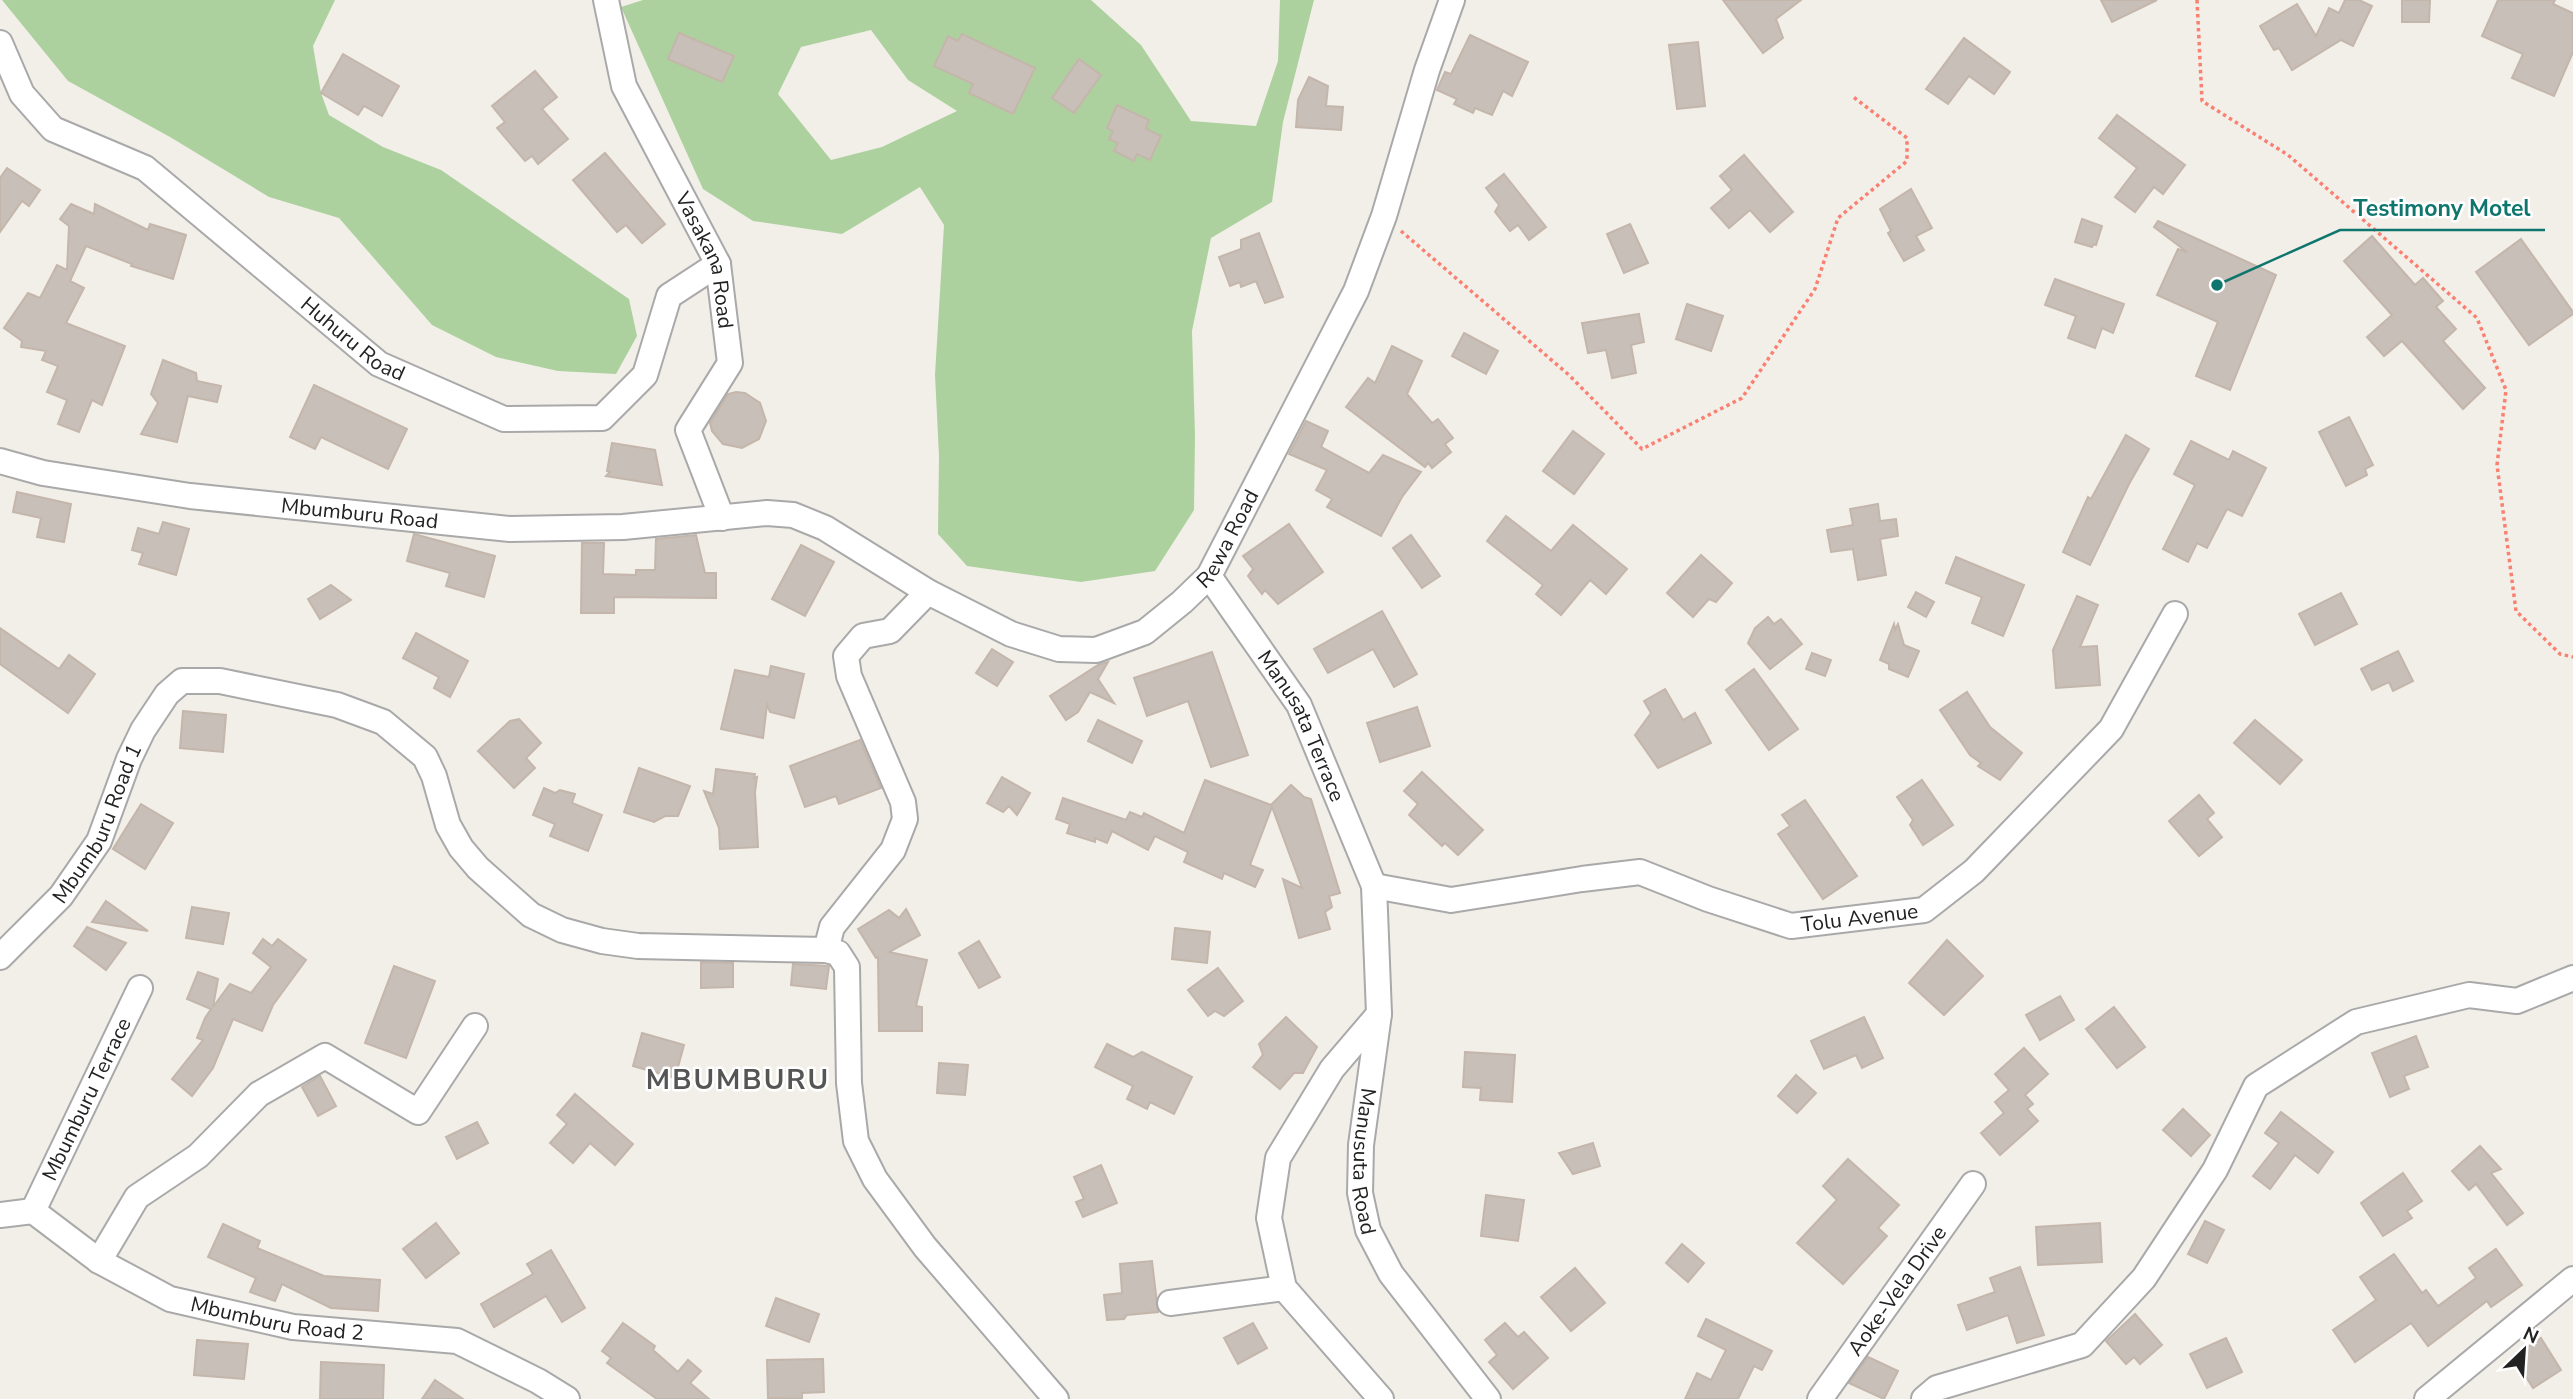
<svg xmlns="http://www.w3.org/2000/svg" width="2573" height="1399" font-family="'Nunito Sans',sans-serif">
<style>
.forest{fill:#add19e;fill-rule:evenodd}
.building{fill:#c7bfb8;stroke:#c4b6ab;stroke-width:2}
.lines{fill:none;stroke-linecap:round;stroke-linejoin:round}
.minor-casing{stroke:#a9a9a9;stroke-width:28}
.path{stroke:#fa8072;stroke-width:3.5;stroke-dasharray:3.5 3.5;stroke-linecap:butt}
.minor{stroke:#fff;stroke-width:24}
.labels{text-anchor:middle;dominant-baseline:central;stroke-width:5;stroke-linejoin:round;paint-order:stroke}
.street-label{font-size:21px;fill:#222;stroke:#fff}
.district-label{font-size:28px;font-weight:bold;letter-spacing:2px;fill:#555;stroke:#fff}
.leader{fill:none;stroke:#0f766e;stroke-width:2.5}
.callout-dot{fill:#0f766e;stroke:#fff;stroke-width:2.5}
.callout-label{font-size:23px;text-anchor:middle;font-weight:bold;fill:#0f766e;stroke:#fff;stroke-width:5;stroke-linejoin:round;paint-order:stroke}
</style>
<rect width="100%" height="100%" fill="#f2efe9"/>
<g class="forest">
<polygon points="2,0 335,0 313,46 321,93 329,115 383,147 441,170 629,299 637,336 616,374 558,371 496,357 432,325 339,218 269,197 170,137 68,81"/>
<path d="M643,0h448l50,45 50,76 65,5 22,-65 2,-61h34l-31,122 -11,80 -61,36 -19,93 3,105 -1,74 -39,61 -74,11 -114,-16 -29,-32 1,-78 -4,-81 9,-150 -24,-38 -78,47 -89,-13 -50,-32 -82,-182zM871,30l37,50 49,31 -75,36 -51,13 -53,-66 23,-47z"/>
</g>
<g class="building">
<polygon points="1723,0 1801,0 1776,19 1783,38 1763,53"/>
<polygon points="2101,0 2157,0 2112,22"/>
<polygon points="2345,0 2359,0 2372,6 2353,46 2341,40 2292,70 2279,48 2274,50 2260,26 2297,4 2316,36 2329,8 2339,13"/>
<polygon points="2402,0 2430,0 2429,22 2402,22"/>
<polygon points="2498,0 2555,0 2553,4 2573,13 2573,52 2554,96 2512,78 2523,54 2482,36"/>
<polygon points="679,33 734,56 722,82 668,59"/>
<polygon points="962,34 1035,68 1013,114 969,93 973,84 934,66 948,36 958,41"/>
<polygon points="1470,35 1528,62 1512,96 1503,91 1492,115 1475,108 1473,113 1454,104 1457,99 1437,90 1445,72 1451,74"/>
<polygon points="1964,38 2010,72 1994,94 1969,76 1948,104 1926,89"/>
<polygon points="1698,42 1705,106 1677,109 1669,45"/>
<polygon points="343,54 399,86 382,116 364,106 358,115 321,93"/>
<polygon points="1079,59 1101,75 1074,113 1052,98"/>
<polygon points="535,71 557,97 542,109 568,139 538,164 532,156 525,161 497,128 505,122 492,106"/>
<polygon points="1309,77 1328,86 1326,106 1343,107 1341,130 1296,127 1298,100"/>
<polygon points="1117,105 1149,120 1146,129 1161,136 1150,160 1137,154 1134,161 1114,151 1118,143 1109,139 1113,131 1107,128"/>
<polygon points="2117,115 2185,165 2163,194 2154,187 2135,212 2115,197 2137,168 2099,138"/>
<polygon points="605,153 665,224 642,243 626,225 617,232 573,180"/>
<polygon points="1744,155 1793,212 1770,232 1750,210 1729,228 1711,208 1732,190 1720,176"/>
<polygon points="7,168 40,190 29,206 22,201 0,232 0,178"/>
<polygon points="1504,174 1546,227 1529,240 1518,225 1510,231 1495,212 1499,205 1486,188"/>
<polygon points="1911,189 1932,228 1916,236 1924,250 1904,261 1888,233 1891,231 1880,209"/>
<polygon points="71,204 94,214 95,204 148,230 150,224 186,235 173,279 131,266 132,264 86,246 70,281 84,288 66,323 125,346 102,405 92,400 79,432 58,424 67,400 47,392 58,366 42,360 46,351 21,347 22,341 4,328 28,293 40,298 57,265 67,270 69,226 60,219"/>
<polygon points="2082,219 2102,226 2096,245 2094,244 2092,247 2075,242"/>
<polygon points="2158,221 2276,275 2230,390 2196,376 2218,322 2157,295 2178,249 2187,252 2154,227"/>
<polygon points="1630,224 1648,263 1624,273 1607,234"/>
<polygon points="1259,233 1283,297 1265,303 1256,281 1241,287 1240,282 1230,286 1219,257 1241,249 1241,240"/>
<polygon points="2372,236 2415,285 2423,278 2443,301 2436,307 2456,329 2443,341 2485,388 2463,409 2402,341 2384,356 2367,337 2392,315 2344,261"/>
<polygon points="2521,239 2573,312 2573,314 2529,345 2476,272"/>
<polygon points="2055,279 2124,304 2113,333 2102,328 2095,348 2068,338 2076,316 2045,305"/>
<polygon points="1687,304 1723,316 1711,351 1676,339"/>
<polygon points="1639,314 1644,342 1631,345 1636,373 1612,378 1606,350 1588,353 1582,323"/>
<polygon points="1464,333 1498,351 1486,374 1452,356"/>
<polygon points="1392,346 1422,361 1407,394 1432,423 1438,419 1453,438 1445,444 1451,452 1432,468 1428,463 1425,467 1346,407 1368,378 1375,383"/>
<polygon points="163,360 196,373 197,381 221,386 217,402 188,396 177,442 141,434 158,403 151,394"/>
<polygon points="314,385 407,429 388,469 321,437 315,449 290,437"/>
<polygon points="736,392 745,393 760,403 766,421 759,439 742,448 723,444 712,431 710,423 728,394"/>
<polygon points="2349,417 2373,465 2365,469 2367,475 2346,486 2319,432"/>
<polygon points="1306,421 1328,431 1321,447 1369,473 1383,455 1421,472 1402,497 1381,536 1327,507 1332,499 1316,490 1327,470 1289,454"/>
<polygon points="1573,431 1604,454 1574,494 1543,471"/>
<polygon points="2126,435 2149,449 2129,484 2090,565 2063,552 2088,497 2091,499"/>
<polygon points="2191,441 2229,460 2233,451 2266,468 2242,516 2227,509 2207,548 2197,543 2188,562 2163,549 2195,485 2174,474"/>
<polygon points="612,443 655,450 662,485 606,476 610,472 607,471"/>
<polygon points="17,492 71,504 64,542 37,537 41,518 13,512"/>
<polygon points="1878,504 1880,521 1896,519 1898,536 1880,539 1886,575 1858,580 1853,549 1831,552 1827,530 1853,525 1850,509"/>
<polygon points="1506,516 1551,551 1573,525 1627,569 1606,594 1590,580 1561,615 1536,594 1543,585 1487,541"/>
<polygon points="163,522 189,529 176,575 139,564 143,553 132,550 138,528 159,534"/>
<polygon points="1289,524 1323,572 1278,604 1265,590 1262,594 1248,576 1253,569 1243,556"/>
<polygon points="414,534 495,556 484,597 446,586 450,573 407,561"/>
<polygon points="696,535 705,573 716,573 716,598 614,597 614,613 581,613 582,543 604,543 603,574 636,575 636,570 655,570 656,539"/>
<polygon points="1411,535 1440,576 1422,588 1393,548"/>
<polygon points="801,545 834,562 805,616 772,599"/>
<polygon points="1701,555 1732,583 1716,602 1709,599 1693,617 1667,593"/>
<polygon points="1956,557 2024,585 2003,636 1972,623 1982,597 1946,583"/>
<polygon points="331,585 351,600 320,619 308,599"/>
<polygon points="1916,592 1934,602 1926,617 1908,607"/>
<polygon points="2341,593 2357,624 2315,645 2299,614"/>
<polygon points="2077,596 2098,605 2080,647 2097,646 2100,685 2056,688 2053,650"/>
<polygon points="1382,611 1417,674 1394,687 1373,649 1328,673 1314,649"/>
<polygon points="1768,617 1774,624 1781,619 1802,644 1770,669 1748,643 1755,628"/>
<polygon points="1894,624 1895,630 1898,624 1904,645 1919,651 1908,677 1889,669 1889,664 1880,660"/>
<polygon points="0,628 59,669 69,655 95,674 68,713 0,664"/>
<polygon points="416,633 468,661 450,697 434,688 439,677 403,658"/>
<polygon points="992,649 1013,662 997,686 976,673"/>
<polygon points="2398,651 2413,681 2393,691 2389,682 2372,690 2361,669"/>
<polygon points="1212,652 1248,755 1211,767 1188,701 1147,716 1134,678"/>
<polygon points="1812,653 1831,660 1825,676 1806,669"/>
<polygon points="1108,662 1098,679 1114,703 1090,692 1078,712 1066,720 1050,696 1098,665"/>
<polygon points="771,666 804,674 794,718 770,712 767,705 763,738 721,729 735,670 769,677"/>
<polygon points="1754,669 1798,729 1769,750 1726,690"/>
<polygon points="1665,689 1683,720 1695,713 1711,743 1658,768 1635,735 1651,713 1644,701"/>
<polygon points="1967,692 1990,727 2022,753 2000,780 1978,766 1981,763 1970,755 1940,710"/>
<polygon points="1417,707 1430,746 1380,762 1367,723"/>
<polygon points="183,711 226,715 223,752 180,748"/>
<polygon points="519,719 541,743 526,758 535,768 514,788 478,751 510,721"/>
<polygon points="1098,720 1142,741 1132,763 1088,741"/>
<polygon points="2255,720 2302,760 2280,784 2234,743"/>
<polygon points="860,740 881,788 839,804 836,796 805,807 790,766"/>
<polygon points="639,768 690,786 678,816 665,816 654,822 624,812"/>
<polygon points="716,769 755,774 754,778 757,777 755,792 758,847 720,849 719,828 704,791 713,794"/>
<polygon points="1422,772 1483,830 1458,855 1445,843 1442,846 1409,815 1418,804 1404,791"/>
<polygon points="1002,777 1030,793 1017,815 1009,806 1003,812 987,803"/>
<polygon points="1205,780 1271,805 1291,785 1304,797 1311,799 1340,893 1329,896 1332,907 1325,912 1330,929 1299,938 1283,879 1302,888 1272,807 1250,865 1263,870 1255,887 1224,873 1222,879 1184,862 1188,852 1155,836 1148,850 1112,831 1107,843 1095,838 1095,842 1067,833 1070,824 1056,819 1063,798 1126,820 1130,812 1142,817 1144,813 1184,833"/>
<polygon points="1922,780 1953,825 1923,845 1910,825 1913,820 1897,797"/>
<polygon points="544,788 555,793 560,790 575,794 572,803 602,815 588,851 550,836 555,824 533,815"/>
<polygon points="2199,795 2214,813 2207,819 2222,837 2199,856 2169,821"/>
<polygon points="1805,800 1857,876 1823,899 1778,834 1790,826 1782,815"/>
<polygon points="141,804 173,823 145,869 113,849"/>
<polygon points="106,901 148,931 92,922"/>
<polygon points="192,907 229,913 223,944 186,938"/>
<polygon points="906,909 920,935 889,952 927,960 916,1006 922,1007 922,1031 879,1031 878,957 876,958 858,929 889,910 899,918"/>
<polygon points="87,927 126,943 106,970 74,946"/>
<polygon points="1175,928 1210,932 1207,963 1172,959"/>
<polygon points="263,939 272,946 278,939 306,960 273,1005 262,1031 233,1019 213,1068 192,1096 172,1079 203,1040 197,1038 205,1018 211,1009 187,999 198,972 218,979 213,1007 230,984 251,993 271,967 253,953"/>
<polygon points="1947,940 1983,976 1944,1015 1909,983"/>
<polygon points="979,941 1000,977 979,988 959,953"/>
<polygon points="701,962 733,963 733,987 701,988"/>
<polygon points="793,964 829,966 826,989 791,985"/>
<polygon points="394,966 435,981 406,1058 365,1043"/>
<polygon points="1218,968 1243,1001 1224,1016 1215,1011 1208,1016 1188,990"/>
<polygon points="2060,996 2074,1020 2040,1040 2026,1015"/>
<polygon points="2114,1007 2145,1047 2117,1068 2086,1029"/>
<polygon points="1286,1017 1317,1047 1303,1073 1294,1073 1280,1089 1253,1067 1263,1055 1259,1044"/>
<polygon points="1864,1017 1883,1058 1862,1068 1856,1055 1824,1069 1811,1041"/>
<polygon points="642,1033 684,1045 675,1078 633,1066"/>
<polygon points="2416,1036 2428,1067 2404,1076 2409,1089 2390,1097 2372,1053"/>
<polygon points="1107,1044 1133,1057 1142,1052 1192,1077 1174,1114 1150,1102 1147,1109 1127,1099 1133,1086 1095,1067"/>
<polygon points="2024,1048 2048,1074 2025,1095 2033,1104 2027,1109 2038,1121 2000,1155 1981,1133 2004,1113 1995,1102 2009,1090 1995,1074"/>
<polygon points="1465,1052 1515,1055 1512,1102 1480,1100 1481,1088 1463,1087"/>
<polygon points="939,1063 968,1065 965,1095 937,1093"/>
<polygon points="1796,1075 1816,1093 1797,1113 1778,1096"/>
<polygon points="320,1076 336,1106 318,1116 302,1087"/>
<polygon points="575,1094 633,1144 615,1165 590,1143 573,1163 550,1143 567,1124 557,1115"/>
<polygon points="2183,1109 2210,1135 2191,1156 2163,1130"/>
<polygon points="2281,1112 2333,1152 2318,1173 2295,1155 2270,1189 2253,1176 2279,1143 2265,1133"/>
<polygon points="477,1122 488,1143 457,1159 446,1137"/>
<polygon points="1593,1143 1600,1166 1573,1174 1559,1153"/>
<polygon points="2480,1146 2501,1169 2491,1173 2523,1213 2507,1225 2476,1184 2469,1190 2452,1171"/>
<polygon points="1848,1159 1899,1205 1878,1228 1887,1236 1843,1284 1797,1243 1837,1200 1823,1186"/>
<polygon points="1101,1165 1117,1203 1083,1217 1076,1202 1084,1199 1074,1177"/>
<polygon points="2403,1173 2422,1201 2407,1211 2412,1218 2383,1236 2361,1203"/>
<polygon points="1486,1195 1524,1200 1518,1241 1481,1236"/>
<polygon points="2205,1221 2224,1230 2207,1263 2188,1254"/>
<polygon points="436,1223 459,1253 426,1278 403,1249"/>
<polygon points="2100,1223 2102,1262 2038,1265 2036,1227"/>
<polygon points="223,1224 260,1241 257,1248 324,1276 380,1280 378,1311 331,1308 282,1284 275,1301 250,1292 256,1278 208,1257"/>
<polygon points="1682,1244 1704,1263 1688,1282 1666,1263"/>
<polygon points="2496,1249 2522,1285 2491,1307 2487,1301 2428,1346 2411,1323 2355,1362 2333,1330 2376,1300 2360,1277 2394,1254 2422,1293 2426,1290 2438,1306 2476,1278 2469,1268"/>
<polygon points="551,1250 585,1308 562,1322 546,1296 494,1327 481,1304 533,1274 527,1264"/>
<polygon points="1152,1261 1158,1312 1127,1315 1124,1319 1107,1320 1104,1295 1122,1293 1120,1264"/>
<polygon points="2020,1267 2044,1335 2017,1343 2008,1315 1967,1330 1958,1305 1995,1292 1990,1278"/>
<polygon points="1575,1268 1605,1303 1571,1331 1541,1297"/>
<polygon points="776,1298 819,1314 809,1342 766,1326"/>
<polygon points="2135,1314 2162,1345 2140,1364 2134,1357 2126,1364 2106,1341"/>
<polygon points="1706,1319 1772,1351 1762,1370 1754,1366 1738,1399 1685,1399 1697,1373 1711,1380 1726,1350 1698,1336"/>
<polygon points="623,1323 655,1346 653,1350 678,1372 688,1360 701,1371 690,1383 709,1399 657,1399 607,1363 611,1358 602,1351"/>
<polygon points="1253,1323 1267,1348 1238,1364 1224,1338"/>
<polygon points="1505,1323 1518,1337 1524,1332 1548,1358 1513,1389 1489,1362 1497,1355 1485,1340"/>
<polygon points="2226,1338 2242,1372 2207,1388 2190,1354"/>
<polygon points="2541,1338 2561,1370 2533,1388 2513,1356"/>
<polygon points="197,1340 248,1344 244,1379 194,1375"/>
<polygon points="1868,1357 1898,1371 1884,1399 1849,1383"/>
<polygon points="823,1359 824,1392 802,1393 802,1399 768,1398 767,1360"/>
<polygon points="321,1362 384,1365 383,1399 320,1399"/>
<polygon points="435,1380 463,1399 422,1399"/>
</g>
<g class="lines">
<defs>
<g id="minor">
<path id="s1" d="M606,0l18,86 94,178 12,99 -42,67 34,88"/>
<path id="s2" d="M0,43l22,51 31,35 92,39 234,196 125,55 98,-1 43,-43 24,-79 49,-32"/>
<path id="s3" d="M0,461l43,12 147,23 320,33 113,-2 144,-14 26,2 32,13 103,64 83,42 48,15 37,1 49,-18 37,-30 27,-26 147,-285 28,-75 43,-146 25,-70"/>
<path id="s4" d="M1209,576l90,129 75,181 5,128 -18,131 -1,48 8,37 23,44 97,125"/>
<path id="s5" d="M1374,886l77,14 131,-21 58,-7 68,27 83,27 133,-16 50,-39 137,-142 64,-115"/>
<polyline points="826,950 832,927 893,850 905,819 903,802 849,676 846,656 863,636 890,631 928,592"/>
<path id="s6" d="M0,957l61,-61 38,-55 30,-82 14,-29 24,-36 15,-13h38l117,24 46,17 42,35 9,19 14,49 13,23 17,20 53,47 31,15 40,11 36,5 188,4 12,3 9,14 2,116 7,58 19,38 50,68 131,152"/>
<polyline points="1379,1014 1332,1069 1278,1158 1269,1218 1284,1288 1381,1399"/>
<path id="s7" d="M33,1211l107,-223"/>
<path id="s8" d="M0,1215l33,-4 66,50 71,38 123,28 164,14 81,40 29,18"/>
<polyline points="99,1261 137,1197 198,1156 259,1094 325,1056 418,1112 475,1026"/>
<polyline points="1170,1303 1284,1288"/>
<path id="s9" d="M1820,1399l153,-215"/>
<polyline points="1924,1399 1937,1388 2082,1345 2144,1278 2215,1170 2256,1086 2356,1022 2469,995 2517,1001 2573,978"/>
<polyline points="2427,1399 2573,1279"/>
</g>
</defs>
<use href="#minor" class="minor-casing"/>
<g class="path">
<polyline points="2197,0 2202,101 2288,155 2477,318 2506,390 2497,465 2516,611 2560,654 2573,657"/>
<polyline points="1401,231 1569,375 1642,449 1742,398 1815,289 1838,218 1907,161 1907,138 1852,96"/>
</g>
<use href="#minor" class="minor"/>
</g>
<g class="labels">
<g class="street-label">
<text stroke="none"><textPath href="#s1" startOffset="282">Vasakana Road</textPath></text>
<text stroke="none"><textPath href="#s2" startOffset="472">Huhuru Road</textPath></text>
<text stroke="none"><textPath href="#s3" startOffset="364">Mbumburu Road</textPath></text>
<text stroke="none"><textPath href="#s3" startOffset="1314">Rewa Road</textPath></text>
<text stroke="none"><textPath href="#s4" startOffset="177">Manusata Terrace</textPath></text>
<text stroke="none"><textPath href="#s6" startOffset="168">Mbumburu Road 1</textPath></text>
<text stroke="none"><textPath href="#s5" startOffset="499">Tolu Avenue</textPath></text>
<text stroke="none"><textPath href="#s7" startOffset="124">Mbumburu Terrace</textPath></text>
<text stroke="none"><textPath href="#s4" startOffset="630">Manusuta Road</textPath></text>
<text stroke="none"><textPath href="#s9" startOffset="133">Aoke-Vela Drive</textPath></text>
<text stroke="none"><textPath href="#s8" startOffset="306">Mbumburu Road 2</textPath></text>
</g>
<g class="district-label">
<text x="738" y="1080">MBUMBURU</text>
</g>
</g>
<path class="leader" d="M2217 285L2340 230H2545"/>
<circle class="callout-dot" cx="2217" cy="285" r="7"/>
<g class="callout-label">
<text x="2442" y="216">Testimony Motel</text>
</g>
<g transform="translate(2524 1350) rotate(25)" stroke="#ffffff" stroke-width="5" paint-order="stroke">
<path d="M0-5L12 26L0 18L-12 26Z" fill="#222222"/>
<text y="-10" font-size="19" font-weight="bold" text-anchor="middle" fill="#222222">N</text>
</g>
</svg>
